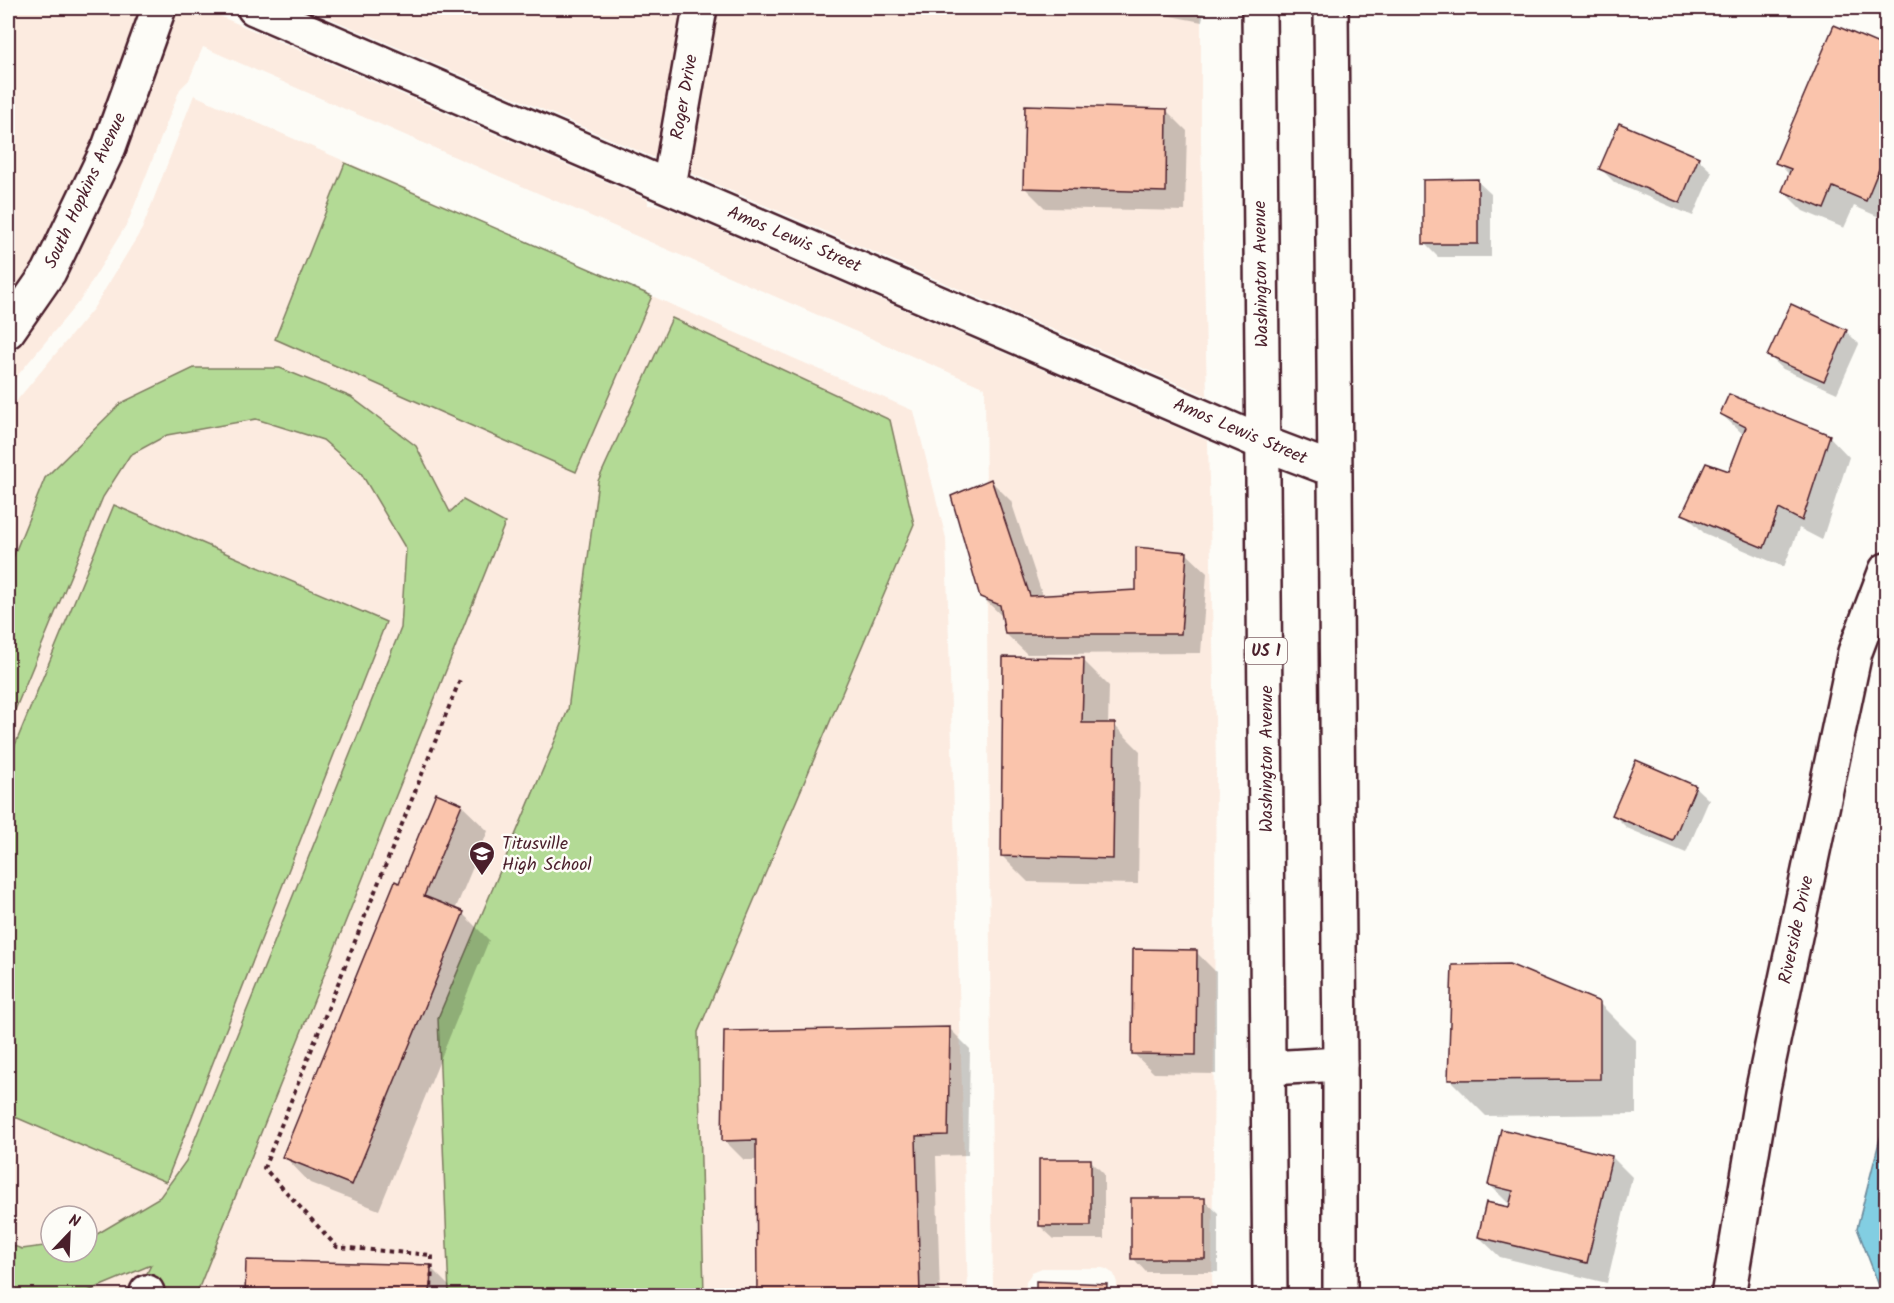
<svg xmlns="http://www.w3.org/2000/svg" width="1894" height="1303" font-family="Kalam,sans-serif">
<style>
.built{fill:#fcebe0;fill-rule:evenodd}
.green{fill:#b3da95;stroke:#7e7c60;stroke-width:1.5}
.water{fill:#82cee2;stroke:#6c8899;stroke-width:1.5}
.shadow{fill:#0003}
.building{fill:#fac4ac;stroke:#4a1f2b;stroke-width:1.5}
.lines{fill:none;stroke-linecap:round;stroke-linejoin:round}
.minor-casing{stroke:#4a1f2b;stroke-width:38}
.major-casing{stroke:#4a1f2b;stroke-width:38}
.path{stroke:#4a1f2b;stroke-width:4;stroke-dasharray:4.5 4.5;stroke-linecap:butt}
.minor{stroke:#fdfcf7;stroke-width:33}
.major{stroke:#fdfcf7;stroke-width:33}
.labels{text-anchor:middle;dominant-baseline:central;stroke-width:5;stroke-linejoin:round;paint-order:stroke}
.shield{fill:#fdfcf7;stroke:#806168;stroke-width:1.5}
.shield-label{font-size:16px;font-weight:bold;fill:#4a1f2b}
.street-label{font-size:18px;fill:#4a1f2b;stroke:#fdfcf7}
.poi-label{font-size:18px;fill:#4a1f2b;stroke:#fdfcf7;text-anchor:start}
</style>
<rect width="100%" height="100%" fill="#fdfcf7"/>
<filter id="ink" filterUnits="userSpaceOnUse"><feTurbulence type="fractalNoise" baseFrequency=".0167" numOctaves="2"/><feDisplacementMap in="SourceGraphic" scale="12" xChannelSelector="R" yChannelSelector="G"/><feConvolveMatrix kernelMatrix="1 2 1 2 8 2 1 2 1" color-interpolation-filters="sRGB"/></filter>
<g filter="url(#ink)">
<g class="built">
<polygon points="8,8 140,8 93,140 34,263 8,300"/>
<polygon points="178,8 201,8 648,200 648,205 663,206 1208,441 1216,763 1212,1295 1117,1295 1117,1283 1114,1274 1106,1269 1102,1268 1042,1268 1032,1272 1026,1282 1025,1295 993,1295 985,388 203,47 189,80 180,89 128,222 81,299 8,387 8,361 66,281 127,153"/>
<polygon points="306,8 682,8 655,158"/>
<polygon points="719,8 1201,8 1201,138 1207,396 690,173"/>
<path d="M194,95l720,316 32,127 22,757 -960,1v-885l85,-102 49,-80zM51,1216h36v36h-36z"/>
</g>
<g class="green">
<polygon points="345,163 652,296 576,472 275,339"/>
<polygon points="672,318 890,420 914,524 698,1032 704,1295 449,1295 438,1018 568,710 598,481"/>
<polygon points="194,368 280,368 351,397 416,446 450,512 463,500 505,523 196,1295 165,1295 141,1285 151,1265 79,1295 8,1295 8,1244 22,1249 51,1245 51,1252 87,1252 87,1240 160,1197 186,1161 401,628 406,549 361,473 323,440 256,419 167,435 130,455 103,497 8,727 8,570 45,478 121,403"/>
<polygon points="114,505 386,622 166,1182 8,1114 8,762"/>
</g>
<polygon class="water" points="1886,1115 1886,1295 1883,1296 1857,1228"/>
<g class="shadow">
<polygon points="1128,8 1205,8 1202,22"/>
<polygon points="1835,27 1886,49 1886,220 1854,206 1844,228 1803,211 1783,191 1790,175 1777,162"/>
<polygon points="1167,111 1187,131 1185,211 1045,208 1025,188"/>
<polygon points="1698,159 1712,172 1693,216 1615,183 1601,169"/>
<polygon points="1477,181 1491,194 1491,257 1438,257 1424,243"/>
<polygon points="1846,331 1859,344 1837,393 1783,369 1769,356"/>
<polygon points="1721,414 1829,436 1849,457 1822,540 1799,528 1784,567 1704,533 1684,513 1730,473 1744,435"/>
<polygon points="991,481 1011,501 1043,597 1137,591 1186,553 1207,573 1201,653 1027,654 1006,634 1004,618 981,596"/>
<polygon points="1083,660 1109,686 1108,725 1114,725 1140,751 1138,884 1028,882 1002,856"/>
<polygon points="1695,787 1709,800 1686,853 1627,828 1614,815"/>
<polygon points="461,805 488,831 455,910 463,914 489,940 379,1210 310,1183 284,1156 400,885"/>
<polygon points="1196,952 1216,972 1216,1074 1154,1073 1133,1053"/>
<polygon points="1599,1003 1636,1040 1636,1114 1486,1116 1450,1080"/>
<polygon points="950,1029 970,1049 968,1155 936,1156 940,1296 758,1296 758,1160 744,1160 724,1140"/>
<polygon points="1612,1157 1632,1177 1607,1283 1500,1257 1479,1237 1510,1209 1510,1205 1490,1185"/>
<polygon points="1090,1160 1104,1174 1104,1239 1054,1239 1040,1226"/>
<polygon points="1204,1200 1218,1213 1218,1272 1146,1272 1133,1258"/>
<polygon points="430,1267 450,1287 450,1296 247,1296"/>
<polygon points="1106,1285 1117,1296 1038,1296"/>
</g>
<g class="building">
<polygon points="1834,25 1886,47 1886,152 1866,201 1833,187 1824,209 1782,191 1791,169 1775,163"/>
<polygon points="1025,105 1167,109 1166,192 1023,188"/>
<polygon points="1619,123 1699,157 1680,203 1599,169"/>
<polygon points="1478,179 1478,244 1423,244 1423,180"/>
<polygon points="1791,304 1847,330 1824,381 1767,356"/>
<polygon points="1729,394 1830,435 1802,521 1779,509 1764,548 1682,514 1706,463 1729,471 1746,427 1720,414"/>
<polygon points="991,479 1030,596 1136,590 1136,547 1187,552 1181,634 1005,634 1000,605 980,597 951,496"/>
<polygon points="1003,657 1084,658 1082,723 1115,723 1113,859 1001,856"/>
<polygon points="1636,760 1696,786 1673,841 1612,815"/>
<polygon points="436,793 462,804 424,896 464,912 352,1185 282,1157 395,881 399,883"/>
<polygon points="1133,949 1197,950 1196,1055 1132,1054"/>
<polygon points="1509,964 1600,1002 1600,1079 1448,1080 1452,965"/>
<polygon points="950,1027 948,1135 916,1136 920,1296 757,1296 756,1140 722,1141 724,1031"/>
<polygon points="1501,1129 1612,1156 1587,1263 1478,1237 1486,1202 1509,1207 1513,1191 1488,1185"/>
<rect x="1039" y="1159" width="52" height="67"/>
<rect x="1131" y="1198" width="74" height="61"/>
<polygon points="246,1260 431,1265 430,1296 245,1296"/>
<polygon points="1036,1281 1107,1284 1106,1296 1036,1296"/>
</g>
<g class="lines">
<defs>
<g id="minor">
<polyline points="254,8 1263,443 1334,470"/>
<polyline points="669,186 700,8"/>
<polyline points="8,331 49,272 109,147 159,8"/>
<polyline points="147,1296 147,1292"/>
<polyline points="1728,1296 1762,1093 1855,652 1886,570"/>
</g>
<g id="major">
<polyline points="1259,8 1270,1296"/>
<polyline points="1331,8 1340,1064 1340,1296"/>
<polyline points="1270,1068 1340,1064"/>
</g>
</defs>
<use href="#minor" class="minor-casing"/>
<use href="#major" class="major-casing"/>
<polyline class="path" points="431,1296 432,1255 337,1247 264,1168 461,677"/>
<use href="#minor" class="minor"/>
<use href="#major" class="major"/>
</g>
</g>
<defs>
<symbol id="school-pin" viewBox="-11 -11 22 30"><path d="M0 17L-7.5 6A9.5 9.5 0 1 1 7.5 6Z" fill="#4a1f2b" stroke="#fdfcf7"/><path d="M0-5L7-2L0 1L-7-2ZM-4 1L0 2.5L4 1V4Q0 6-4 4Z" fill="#fff"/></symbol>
</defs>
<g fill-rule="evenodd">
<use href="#school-pin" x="467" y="839" width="30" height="40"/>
</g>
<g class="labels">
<rect class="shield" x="1245" y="638" width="42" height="26" rx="4.5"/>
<g class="shield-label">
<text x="1266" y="651">US 1</text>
</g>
<g class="street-label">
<text transform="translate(685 97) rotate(-80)">Roger Drive</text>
<text transform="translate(86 191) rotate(-65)">South Hopkins Avenue</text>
<text transform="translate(794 240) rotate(23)">Amos Lewis Street</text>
<text transform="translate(1262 274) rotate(-91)">Washington Avenue</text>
<text transform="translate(1240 432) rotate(23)">Amos Lewis Street</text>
<text transform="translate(1267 759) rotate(-90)">Washington Avenue</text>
<text transform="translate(1797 930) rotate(-78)">Riverside Drive</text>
</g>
<g class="poi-label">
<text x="502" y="844">Titusville<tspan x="502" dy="21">High School</tspan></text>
</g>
</g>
<rect width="1894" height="1303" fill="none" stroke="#fdfcf7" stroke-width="30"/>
<rect x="15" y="15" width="1864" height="1273" fill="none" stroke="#4a1f2b" stroke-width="2" filter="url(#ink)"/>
<g transform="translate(69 1234) rotate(23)"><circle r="28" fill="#fdfcf7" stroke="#b5a4a5" stroke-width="1.5"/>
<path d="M0-4.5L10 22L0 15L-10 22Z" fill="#4a1f2b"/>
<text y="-9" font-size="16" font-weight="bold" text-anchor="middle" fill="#4a1f2b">N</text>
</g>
</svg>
